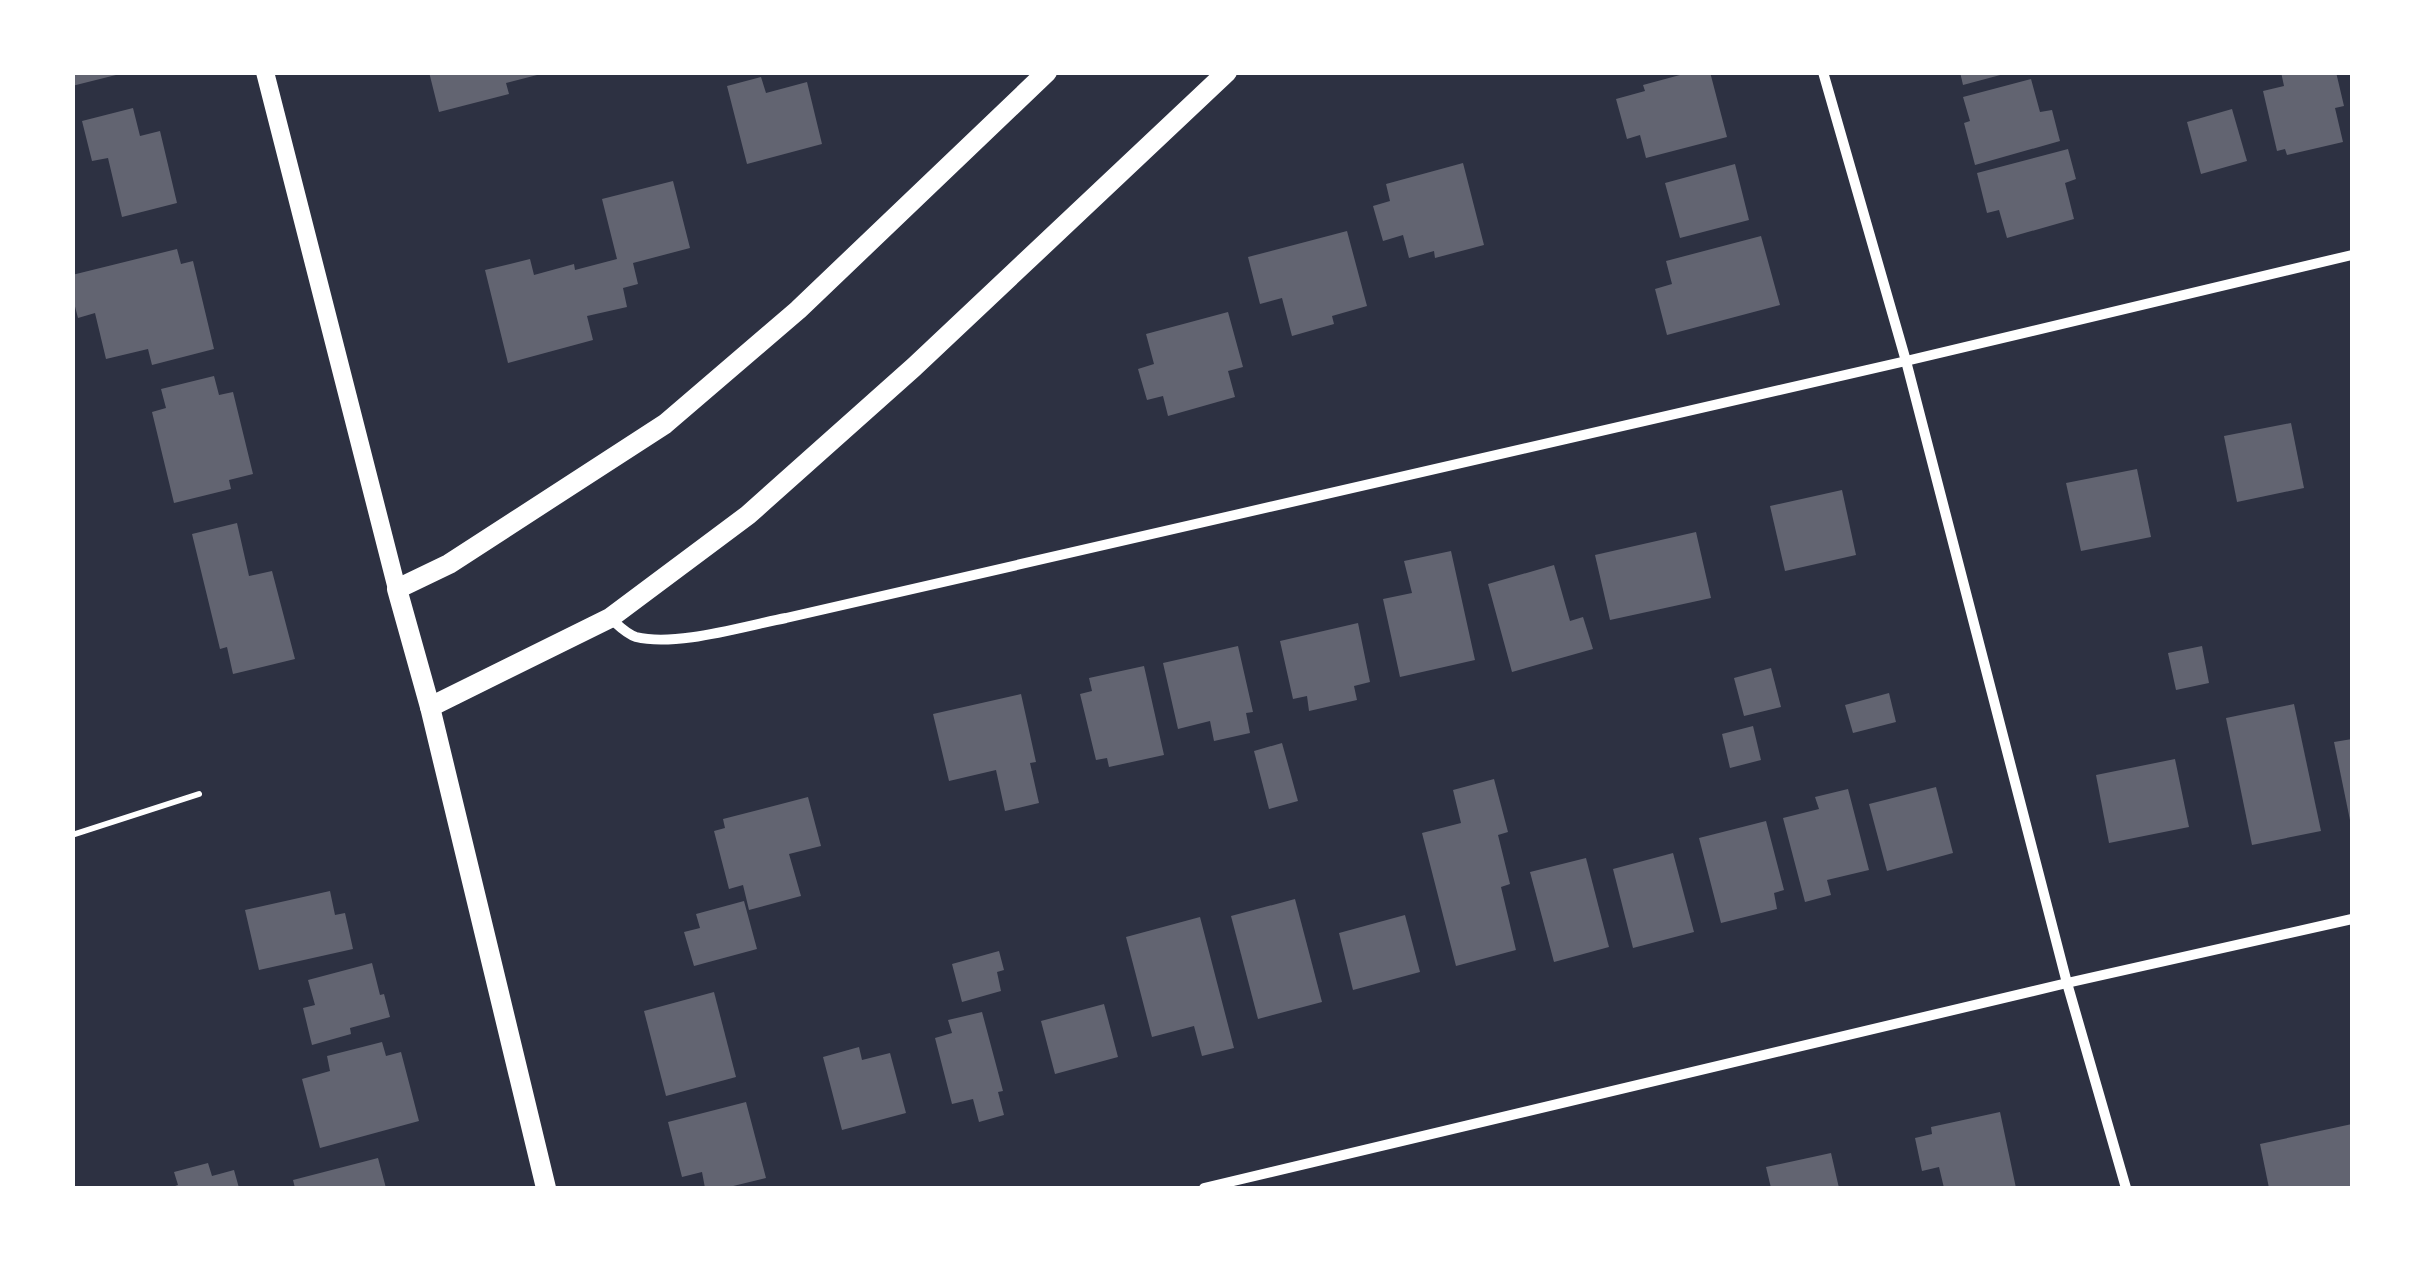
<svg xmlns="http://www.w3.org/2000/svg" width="2425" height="1261" font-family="Lato,sans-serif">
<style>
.building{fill:#626471}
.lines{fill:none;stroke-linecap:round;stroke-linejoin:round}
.path{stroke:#fff;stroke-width:6}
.minor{stroke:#fff;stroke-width:10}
.tertiary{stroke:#fff;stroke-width:18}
.secondary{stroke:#fff;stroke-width:20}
</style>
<rect width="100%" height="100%" fill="#2d3142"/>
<g class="building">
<polygon points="72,72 120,72 120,74 72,86"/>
<polygon points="429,72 541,72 541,74 506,83 509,94 439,112"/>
<polygon points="1691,72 1710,72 1727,137 1646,158 1640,135 1627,139 1616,99 1645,91 1643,85"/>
<polygon points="1960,72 2003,72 2004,74 1963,85"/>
<polygon points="2281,72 2336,72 2344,106 2335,108 2343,142 2287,155 2285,149 2277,151 2263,91 2284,86"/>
<polygon points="761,77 766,93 807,82 822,144 747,164 727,86"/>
<polygon points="2031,79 2040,112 2052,110 2060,141 1975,165 1964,123 1970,121 1963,97"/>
<polygon points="133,108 140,136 160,131 177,203 122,217 108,158 92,161 82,121"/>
<polygon points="2232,109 2247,161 2201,174 2187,122"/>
<polygon points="2068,149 2076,179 2065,183 2074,219 2007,238 1999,210 1987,213 1977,173"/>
<polygon points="1463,163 1484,245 1435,258 1434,251 1409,258 1403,235 1383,241 1373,206 1390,201 1386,184"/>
<polygon points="1735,164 1749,220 1680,238 1665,183"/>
<polygon points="673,181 690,248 633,263 638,284 623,288 627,307 587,316 593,340 508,363 485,270 530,259 534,275 574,264 575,270 617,259 602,199"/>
<polygon points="1347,231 1367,306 1332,316 1334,324 1292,336 1282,298 1260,304 1248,257"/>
<polygon points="1761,236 1780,305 1667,335 1655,289 1672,284 1666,261"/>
<polygon points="177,249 181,264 193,261 214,349 152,365 148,349 106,359 95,313 78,318 72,295 72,275"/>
<polygon points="1228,312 1243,367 1228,371 1235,397 1168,416 1163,396 1147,400 1138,369 1154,364 1146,334"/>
<polygon points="214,376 219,395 233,392 253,474 229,480 231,489 174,503 152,412 166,408 161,389"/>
<polygon points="2291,423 2304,488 2237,502 2224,436"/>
<polygon points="2137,469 2151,537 2081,551 2066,483"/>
<polygon points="1842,490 1856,555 1785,571 1770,506"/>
<polygon points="237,523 249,576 272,571 295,659 233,674 227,647 220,649 192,534"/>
<polygon points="1696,532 1711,598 1610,620 1595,555"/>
<polygon points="1451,551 1475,660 1400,677 1383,599 1412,593 1404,561"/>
<polygon points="1554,565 1570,621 1583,617 1593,649 1512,672 1488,584"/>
<polygon points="1358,623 1370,682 1354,686 1357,700 1309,711 1307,696 1293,699 1280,641"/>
<polygon points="1238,646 1253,712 1246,713 1250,733 1214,741 1210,721 1178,729 1163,663"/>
<polygon points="2202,646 2209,683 2176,690 2168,653"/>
<polygon points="1144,666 1164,755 1109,767 1107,758 1096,760 1080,694 1092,691 1089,678"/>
<polygon points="1771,668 1781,707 1744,716 1734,678"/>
<polygon points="1889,693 1896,722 1853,733 1845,705"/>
<polygon points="1021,694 1036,762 1030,763 1039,803 1005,811 996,770 949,781 933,714"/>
<polygon points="2294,704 2321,831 2252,845 2226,718"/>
<polygon points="1753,726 1761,760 1730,768 1722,734"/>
<polygon points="2352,739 2352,825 2351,825 2334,742"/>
<polygon points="1282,743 1298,801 1269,809 1254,751"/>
<polygon points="2175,759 2189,827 2109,843 2096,775"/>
<polygon points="1494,779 1508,832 1498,835 1510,884 1501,887 1516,950 1456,966 1422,833 1461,823 1453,790"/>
<polygon points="1936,787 1953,853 1887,871 1869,804"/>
<polygon points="1848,789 1869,870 1827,880 1831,895 1805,902 1783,818 1819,809 1815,797"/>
<polygon points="808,797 821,846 789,854 801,896 749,910 743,885 729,889 714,831 725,828 723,819"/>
<polygon points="1766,821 1784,890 1774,893 1777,909 1721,923 1699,838"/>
<polygon points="1673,853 1694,932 1633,948 1613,869"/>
<polygon points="1586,858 1609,947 1554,962 1530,872"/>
<polygon points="330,891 335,915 345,913 353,949 259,970 245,910"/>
<polygon points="1295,899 1322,1002 1258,1019 1231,916"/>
<polygon points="744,901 757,949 694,966 684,932 700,928 696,914"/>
<polygon points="1405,915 1420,972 1353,990 1339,933"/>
<polygon points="1200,917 1234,1048 1202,1056 1194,1026 1152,1037 1126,937"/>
<polygon points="999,951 1004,970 997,972 1001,991 962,1002 952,964"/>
<polygon points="372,963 380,995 384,994 390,1017 350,1028 351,1034 312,1045 303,1008 315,1005 308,980"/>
<polygon points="714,992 736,1077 666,1096 644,1011"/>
<polygon points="1104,1004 1118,1057 1055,1074 1041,1021"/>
<polygon points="982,1012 1003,1091 998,1092 1004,1115 979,1122 973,1099 952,1104 935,1038 952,1033 948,1020"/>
<polygon points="382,1042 386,1056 401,1052 419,1121 320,1148 302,1079 330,1071 327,1056"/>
<polygon points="859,1047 862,1060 890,1053 906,1113 842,1130 823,1057"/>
<polygon points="746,1102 766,1178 725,1188 705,1188 702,1172 682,1177 668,1122"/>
<polygon points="2000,1112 2016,1188 1944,1188 1939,1167 1922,1171 1915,1138 1932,1134 1931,1127"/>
<polygon points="2352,1124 2352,1188 2269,1188 2260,1144"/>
<polygon points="1831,1153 1839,1188 1771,1188 1766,1167"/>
<polygon points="378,1158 386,1188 295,1188 293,1180"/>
<polygon points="208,1163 212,1176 234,1170 239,1188 169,1188 178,1185 174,1172"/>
</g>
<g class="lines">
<polyline class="path" points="72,835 199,794"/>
<g class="minor">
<polyline points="1823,72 1906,361 2067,983 2126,1188"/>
<path d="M610,618c8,7 16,16 26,19 40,10 108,-11 150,-19l1120,-257 446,-106"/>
<polyline points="1204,1188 2067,983 2352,919"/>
</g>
<polyline class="tertiary" points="265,72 397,589"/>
<g class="secondary">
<polyline points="430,707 610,618 748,515 914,367 1227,72"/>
<polyline points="546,1188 430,707 397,589 449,564 665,424 798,310 1047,72"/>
</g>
</g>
<rect width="2425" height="1261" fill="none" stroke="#ffffff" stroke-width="150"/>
</svg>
